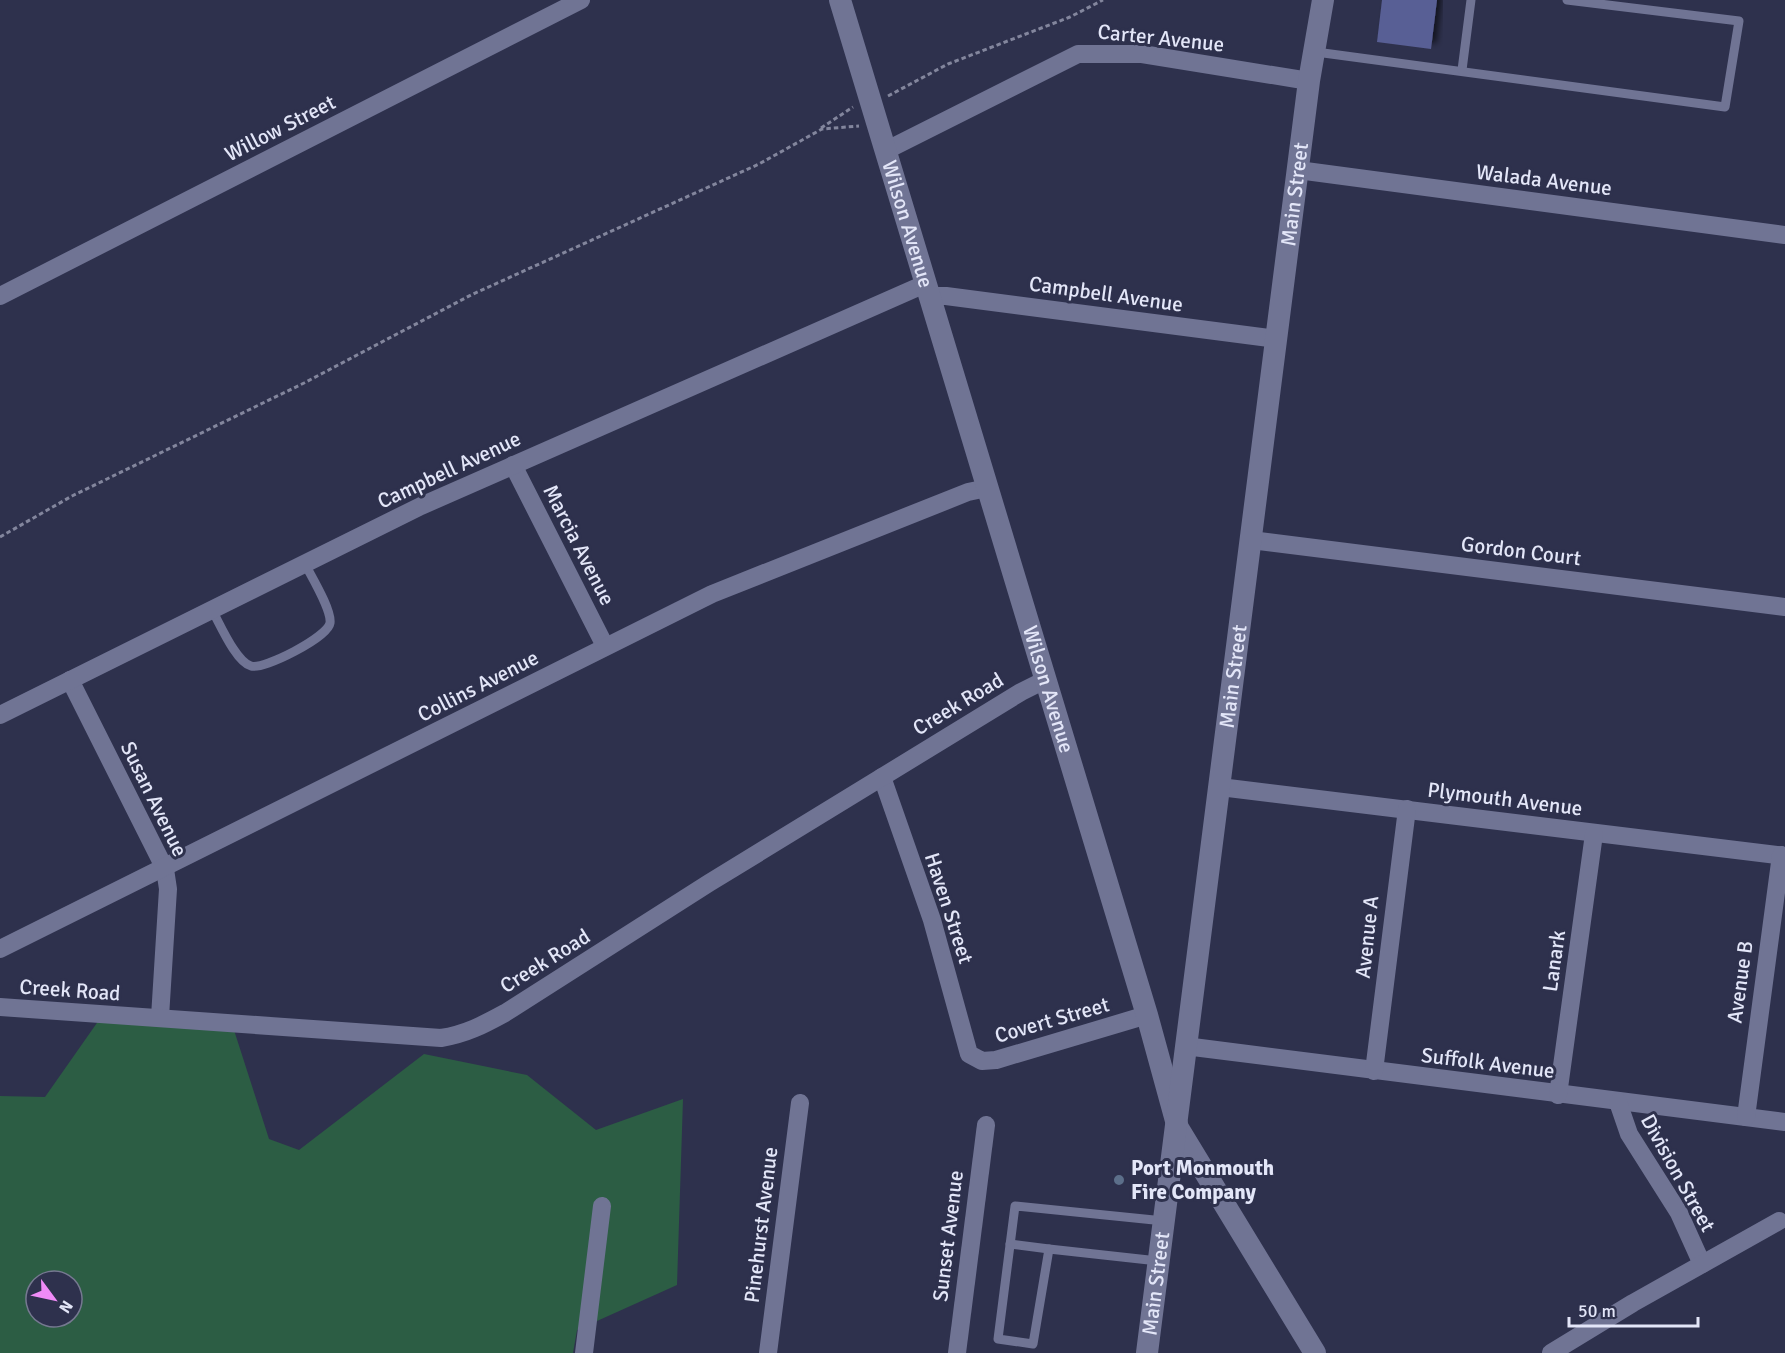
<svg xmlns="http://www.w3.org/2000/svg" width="1785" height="1353" font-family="Signika,sans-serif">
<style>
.green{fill:#2c5d44;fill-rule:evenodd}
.building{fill:#595f95;filter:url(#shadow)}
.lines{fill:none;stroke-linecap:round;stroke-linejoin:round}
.path{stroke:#83869d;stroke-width:3;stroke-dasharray:4.5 3;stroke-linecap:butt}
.service{stroke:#707494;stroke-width:9}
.minor{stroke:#707494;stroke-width:18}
.tertiary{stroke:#707494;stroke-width:22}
.service-dot{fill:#5c6f8a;stroke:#2e314d;stroke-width:2}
.labels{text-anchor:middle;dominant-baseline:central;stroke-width:6;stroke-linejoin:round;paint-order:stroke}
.street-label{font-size:21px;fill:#e3e6f8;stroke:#2e314d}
.poi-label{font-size:21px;font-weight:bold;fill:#e3e6f8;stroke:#2e314d;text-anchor:start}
</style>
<defs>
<filter id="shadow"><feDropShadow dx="5.5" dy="-5.5" stdDeviation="3" flood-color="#0009"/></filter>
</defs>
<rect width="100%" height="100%" fill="#2e314d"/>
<path class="green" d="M99,1020l134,7 36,112 30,11 125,-96 103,21 69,55 87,-31 -6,186 -100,45 -4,23h-573v-257l45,1zM36,1281h36v36h-36z"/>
<polygon class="building" points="1382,0 1437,0 1431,49 1377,42"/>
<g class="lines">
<g class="path">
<polyline points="888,96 948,64 1070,17 1103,0"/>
<polyline points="821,128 853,107"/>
<polyline points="0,537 72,496 304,383 471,295 759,164 822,129 859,126"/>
</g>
<g class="service">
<polyline points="1316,52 1725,107 1739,21 1567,0"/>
<polyline points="1462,70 1471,0"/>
<path d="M212,610c8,14 24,52 39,56 13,4 77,-29 79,-43 2,-13 -19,-47 -25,-59"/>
<polyline points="1010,1244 1049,1249"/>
<polyline points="1158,1261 1049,1249 1033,1344 998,1339 1015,1206 1164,1221"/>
</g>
<g class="minor">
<polyline points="887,150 1078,54 1142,54 1309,81"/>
<polyline points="1298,170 1785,235"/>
<polyline points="0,296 581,0"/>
<polyline points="929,296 946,296 1277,339"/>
<polyline points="513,465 605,646"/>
<polyline points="1251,540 1785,607"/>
<polyline points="70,680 165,869 168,889 160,1017"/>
<polyline points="0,715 421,506 925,284"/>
<polyline points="882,777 932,920 969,1054 982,1061 996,1060 1147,1015"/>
<polyline points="1220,787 1785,856"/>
<polyline points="0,949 712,594 968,492 987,488"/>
<path d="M0,1007l441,31c25,-4 42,-13 64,-25l204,-130 312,-191 24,-12"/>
<polyline points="1185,1046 1785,1122"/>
<polyline points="1374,1071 1407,809"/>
<polyline points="1558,1095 1594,834"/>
<polyline points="1618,1102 1629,1134 1679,1213 1702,1264"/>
<polyline points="1746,1117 1781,855"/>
<polyline points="584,1353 602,1206"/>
<polyline points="768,1353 800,1103"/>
<polyline points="957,1353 986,1125"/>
<polyline points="1551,1353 1633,1303 1779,1221"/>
</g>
<g class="tertiary">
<path id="s1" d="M840,0l307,1015 31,113 137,225"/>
<path id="s2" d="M1147,1353l162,-1272 14,-81"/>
</g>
</g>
<circle class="service-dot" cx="1119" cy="1180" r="6"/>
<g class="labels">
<g class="street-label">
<text transform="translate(1161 38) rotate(6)">Carter Avenue</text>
<text transform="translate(280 128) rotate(-27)">Willow Street</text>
<text transform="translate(1544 180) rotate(7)">Walada Avenue</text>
<text stroke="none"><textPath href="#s2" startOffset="1168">Main Street</textPath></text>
<text stroke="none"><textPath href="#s1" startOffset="234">Wilson Avenue</textPath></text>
<text transform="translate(1106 294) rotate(8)">Campbell Avenue</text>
<text transform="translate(449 470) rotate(-25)">Campbell Avenue</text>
<text transform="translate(579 545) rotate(63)">Marcia Avenue</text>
<text transform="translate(1521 551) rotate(7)">Gordon Court</text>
<text stroke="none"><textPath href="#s2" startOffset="682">Main Street</textPath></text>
<text transform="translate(478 686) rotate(-27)">Collins Avenue</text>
<text stroke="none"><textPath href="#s1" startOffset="720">Wilson Avenue</textPath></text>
<text transform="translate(958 704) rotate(-31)">Creek Road</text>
<text transform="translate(154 799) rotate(64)">Susan Avenue</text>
<text transform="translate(1505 799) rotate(7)">Plymouth Avenue</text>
<text transform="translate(949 908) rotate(72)">Haven Street</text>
<text transform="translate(1367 937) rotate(-84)">Avenue A</text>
<text transform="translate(545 961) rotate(-32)">Creek Road</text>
<text transform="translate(1554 961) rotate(-82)">Lanark</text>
<text transform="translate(1740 982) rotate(-82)">Avenue B</text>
<text transform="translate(70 990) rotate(4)">Creek Road</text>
<text transform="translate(1052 1020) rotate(-16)">Covert Street</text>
<text transform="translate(1488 1063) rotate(7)">Suffolk Avenue</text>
<text transform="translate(1678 1173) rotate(61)">Division Street</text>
<text transform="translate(761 1225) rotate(-83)">Pinehurst Avenue</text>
<text transform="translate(948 1236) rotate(-83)">Sunset Avenue</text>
<text stroke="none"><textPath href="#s2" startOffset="70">Main Street</textPath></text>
</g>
<g class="poi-label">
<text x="1131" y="1168">Port Monmouth<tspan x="1131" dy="24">Fire Company</tspan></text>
</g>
</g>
<g transform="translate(54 1299) rotate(123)"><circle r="28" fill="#2e314d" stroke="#767991" stroke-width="1.5"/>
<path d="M0-4.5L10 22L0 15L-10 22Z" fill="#ef8bf7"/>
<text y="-9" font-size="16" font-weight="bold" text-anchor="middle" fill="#e3e6f8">N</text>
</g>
<path d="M1569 1317v9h129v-9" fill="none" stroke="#e3e6f8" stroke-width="3"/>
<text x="1578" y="1317" font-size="18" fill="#e3e6f8" stroke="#2e314d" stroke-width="4.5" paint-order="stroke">50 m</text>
</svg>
